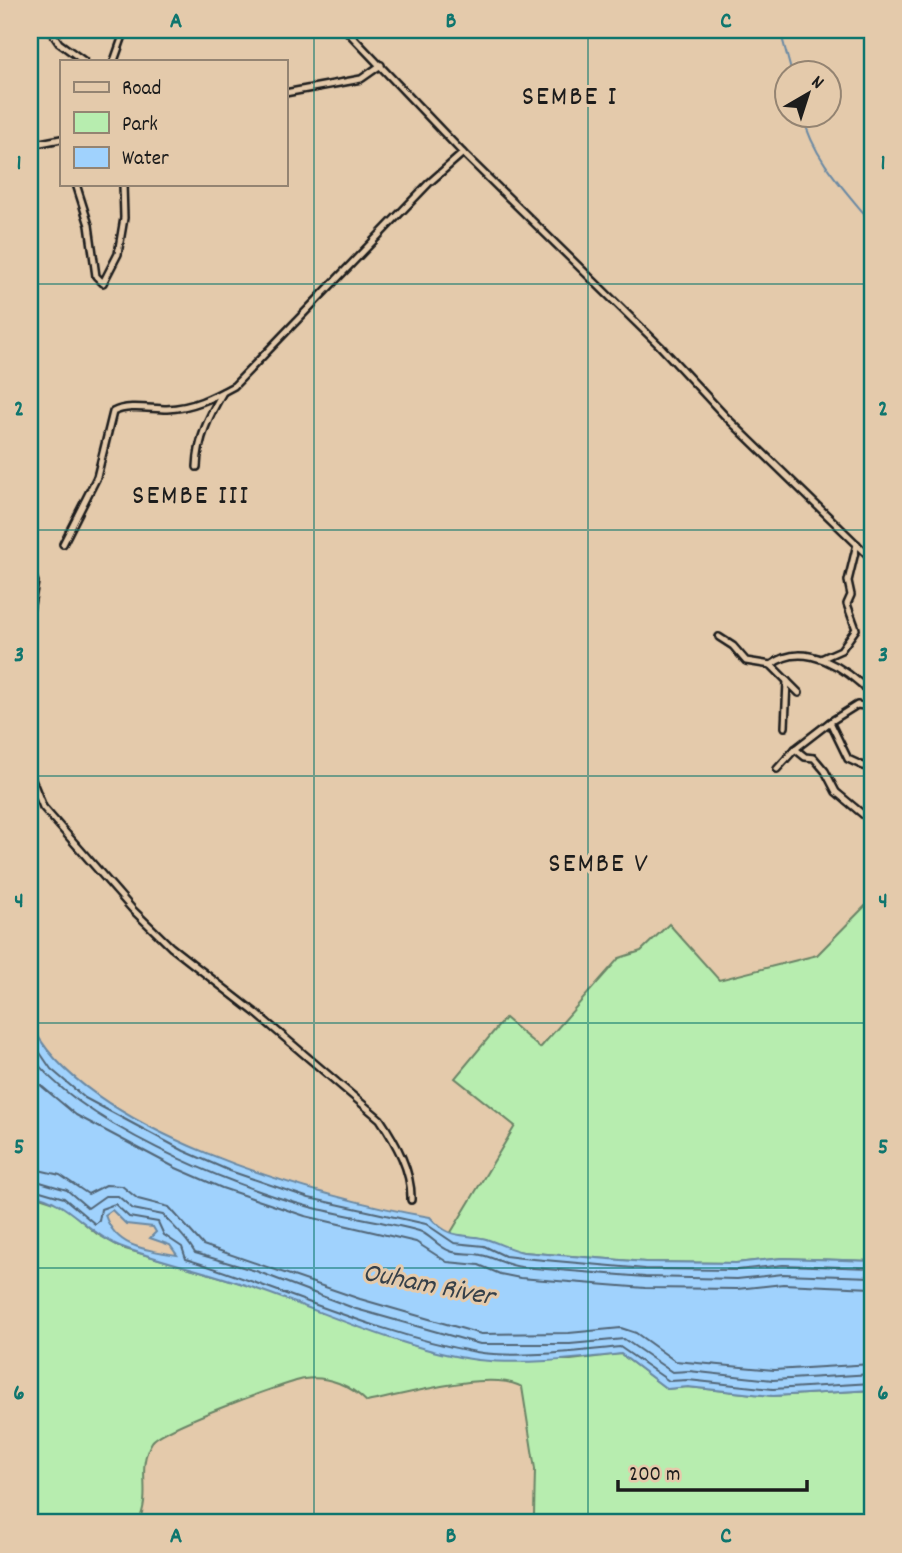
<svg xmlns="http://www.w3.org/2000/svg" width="902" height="1553" font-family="Dekko,sans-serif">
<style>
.green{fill:#b7edaf;stroke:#6a8466;stroke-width:2}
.water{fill:#a0d2fd;stroke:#6b89a3;stroke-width:2;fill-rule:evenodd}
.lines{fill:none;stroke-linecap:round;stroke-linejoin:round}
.shore{stroke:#516576;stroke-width:2}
.stream{stroke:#6b89a3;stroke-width:2}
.minor-casing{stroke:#1c1c1c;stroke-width:10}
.minor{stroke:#e4caab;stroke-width:5}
.grid{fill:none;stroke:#0f766e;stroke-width:2;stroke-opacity:0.55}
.labels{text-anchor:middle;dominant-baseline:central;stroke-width:6;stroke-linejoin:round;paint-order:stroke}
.neighbourhood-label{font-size:28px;letter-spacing:2px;fill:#1c1c1c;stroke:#e4caab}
.water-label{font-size:28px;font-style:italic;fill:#364049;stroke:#e4caab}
.neatline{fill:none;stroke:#0f766e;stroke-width:2.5}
.grid-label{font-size:23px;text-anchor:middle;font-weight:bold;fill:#0f766e}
</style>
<rect width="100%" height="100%" fill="#e4caab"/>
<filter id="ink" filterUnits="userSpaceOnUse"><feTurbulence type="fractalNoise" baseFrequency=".0143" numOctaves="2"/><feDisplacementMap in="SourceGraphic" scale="14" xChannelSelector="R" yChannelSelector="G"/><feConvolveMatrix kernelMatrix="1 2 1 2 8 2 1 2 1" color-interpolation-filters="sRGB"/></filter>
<g filter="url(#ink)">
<g class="green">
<polygon points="872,899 872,1261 782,1258 736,1263 645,1262 523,1252 507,1249 486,1239 450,1234 515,1126 455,1078 505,1018 540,1048 619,958 641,951 669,924 719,980 817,955"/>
<path d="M30,1194l31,10 36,30 25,14 129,38 174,61 53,13h93l50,-6 46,35 21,-2 85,9 99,-6v133h-354l16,-8 1,-46 -13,-82c-31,-18 -119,8 -155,15 -16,-16 -39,-27 -63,-23 -20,4 -143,49 -152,63 -17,27 1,50 -14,81h-108z"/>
</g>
<path class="water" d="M30,1021c47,109 291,178 400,196 20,23 30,16 56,22 13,4 23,10 37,13l122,10 91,1 46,-5 90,3v129l-99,6 -85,-9 -21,2 -46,-35c-46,5 -97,11 -143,6 -72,-9 -158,-50 -227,-73 -41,-15 -85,-24 -126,-39 -36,-12 -57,-49 -95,-54zM112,1210l14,14 27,3 3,5 -6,6 20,7 7,10c-31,-5 -61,-7 -72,-40z"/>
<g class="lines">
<g class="shore">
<polyline points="30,1038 51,1069 85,1098 184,1151 230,1171 309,1198 426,1224 454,1243 484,1246 505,1256 522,1258 645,1269 737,1270 783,1265 872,1268"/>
<path d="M30,1054c48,69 198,131 280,153 36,9 73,14 109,24 10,3 19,16 31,20 9,4 21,1 31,4 14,3 26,10 40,12l124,10 92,2 46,-5 89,3"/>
<polyline points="30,1072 39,1084 76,1115 176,1168 222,1188 305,1216 416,1242 447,1262 479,1265 500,1274 520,1278 645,1288 737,1289 783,1284 872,1288"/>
<polyline points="30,1168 60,1175 88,1194 106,1185 122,1186 138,1199 169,1207 203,1245 360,1299 481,1334 569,1333 621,1328 636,1333 675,1361 774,1370 872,1364"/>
<path d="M30,1179l37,11 21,18 17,-12h13l15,13 30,6c11,12 24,23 32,38l61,18 100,38 124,35h90l54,-5 48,33 17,-1 84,9 99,-6"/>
<path d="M30,1188l34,10 31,26 4,-3 2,-12 14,-5 14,13 29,5 6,13 18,12 4,12c96,30 191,75 290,93 40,7 104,-1 144,-5l49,34 19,-1 85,9 99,-6"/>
</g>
<g class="stream">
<polyline points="780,30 792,74"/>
<path d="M803,116c10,42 42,74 69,107"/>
</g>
<defs>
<g id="minor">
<polyline points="50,30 59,43 84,61"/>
<polyline points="346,30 463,153 660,346 725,416 872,559"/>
<polyline points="114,61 125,30"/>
<polyline points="285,93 361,79 381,65"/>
<polyline points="30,145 61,139"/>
<polyline points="76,184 89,225 96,276 103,283 118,254 124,218 123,184"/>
<path d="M197,467c1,-29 12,-51 26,-75"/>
<path d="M63,544l34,-67 16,-65c16,-8 36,-3 54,-3 25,-1 45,-11 67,-23l195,-203 34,-30"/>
<polyline points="30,569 35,582 30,611"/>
<path d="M719,637l14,9 13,15 25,4c33,-26 77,4 101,30"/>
<polyline points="823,658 841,650 856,629 847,604 851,595 848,581 857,544"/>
<polyline points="771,665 799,693"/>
<polyline points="872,707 857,705 830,722 848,759 872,770"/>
<polyline points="785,727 787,681"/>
<polyline points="795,749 805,757 814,758 825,771 836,792 872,822"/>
<polyline points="777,769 795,749 830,722"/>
<path d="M30,775l13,32 90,103 38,37 86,67 123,105c16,24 32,52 31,81"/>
<polyline points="866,853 872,849"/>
</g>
</defs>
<use href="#minor" class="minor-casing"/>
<use href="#minor" class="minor"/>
</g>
</g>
<path class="grid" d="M314,30v1493M588,30v1493M30,284h842M30,530h842M30,776h842M30,1023h842M30,1268h842"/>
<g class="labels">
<g class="neighbourhood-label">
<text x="570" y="99">SEMBE I</text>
<text x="191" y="498">SEMBE III</text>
<text x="599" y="866">SEMBE V</text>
</g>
<g class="water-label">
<text transform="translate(428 1287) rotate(11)">Ouham River</text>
</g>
</g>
<rect width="902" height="1553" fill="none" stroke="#e4caab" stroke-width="77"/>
<rect x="60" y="60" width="228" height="126" fill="#e4caab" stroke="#948472" stroke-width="2"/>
<rect x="74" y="82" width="35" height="10" fill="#e4caab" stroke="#948472" stroke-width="2"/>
<text x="122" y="94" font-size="21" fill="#1c1c1c">Road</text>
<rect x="74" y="112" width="35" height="21" fill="#b7edaf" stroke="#948472" stroke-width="2"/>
<text x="122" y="130" font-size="21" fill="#1c1c1c">Park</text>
<rect x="74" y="147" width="35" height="21" fill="#a0d2fd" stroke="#948472" stroke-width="2"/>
<text x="122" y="164" font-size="21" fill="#1c1c1c">Water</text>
<g transform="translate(808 94) rotate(39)"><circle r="33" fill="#e4caab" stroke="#948472" stroke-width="2"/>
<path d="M0-5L12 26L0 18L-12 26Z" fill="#1c1c1c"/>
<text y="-10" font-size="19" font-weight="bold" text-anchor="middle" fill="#1c1c1c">N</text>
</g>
<path d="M618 1480v10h189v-10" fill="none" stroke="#1c1c1c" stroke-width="3.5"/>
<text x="629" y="1480" font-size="21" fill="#1c1c1c" stroke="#e4caab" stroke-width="5" paint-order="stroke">200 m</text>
<rect x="38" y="38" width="826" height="1476" class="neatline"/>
<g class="grid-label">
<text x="176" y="27">A</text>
<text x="451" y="27">B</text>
<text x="726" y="27">C</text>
<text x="19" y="169">1</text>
<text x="883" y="169">1</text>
<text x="19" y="415">2</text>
<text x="883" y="415">2</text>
<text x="19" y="661">3</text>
<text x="883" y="661">3</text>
<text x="19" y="907">4</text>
<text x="883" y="907">4</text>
<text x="19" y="1153">5</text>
<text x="883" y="1153">5</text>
<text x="19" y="1399">6</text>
<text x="883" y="1399">6</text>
<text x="176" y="1542">A</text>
<text x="451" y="1542">B</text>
<text x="726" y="1542">C</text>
</g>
</svg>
